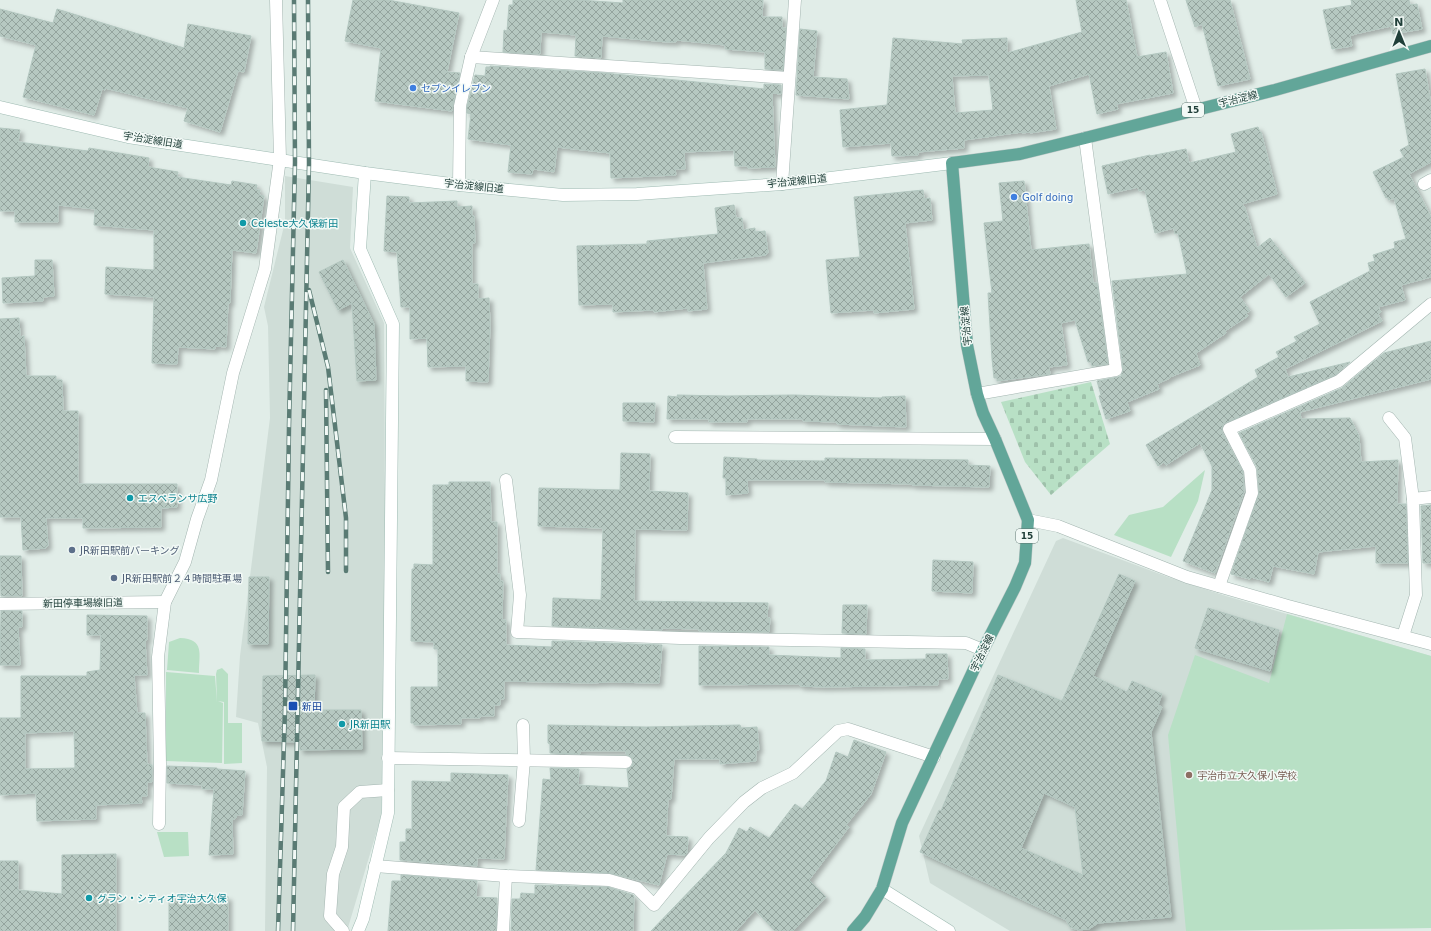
<svg xmlns="http://www.w3.org/2000/svg" width="1431" height="931" font-family="'DejaVu Sans','Noto Sans JP',sans-serif">
<style>
.built{fill:#cfddd7}
.green{fill:#b8e0c5}
.cemetery{fill:url(#cemetery-stones)}
.building{fill:url(#building-cross-hatch);stroke:#b3c7c0;fill-rule:evenodd;filter:url(#shadow)}
.lines{fill:none;stroke-linecap:round;stroke-linejoin:round}
.street-casing{stroke:#a3b5b0;stroke-width:13}
.secondary-casing{stroke:#9ebab2;stroke-width:13}
.primary-casing{stroke:#c1c9c8;stroke-width:13}
.street{stroke:#fff;stroke-width:12}
.secondary{stroke:#fff;stroke-width:12}
.primary{stroke:#62a699;stroke-width:12}
.rail-casing{stroke:#5a7b74;stroke-width:4.5}
.rail{stroke:#f2f9f6;stroke-width:3;stroke-dasharray:9;stroke-linecap:butt}
.shop-dot{fill:#3f7fe0;stroke:#f2f9f6;stroke-width:1.5}
.culture-dot{fill:#0f9aa8;stroke:#f2f9f6;stroke-width:1.5}
.service-dot{fill:#5c6f8a;stroke:#f2f9f6;stroke-width:1.5}
.transit-dot{fill:#1a4fb4;stroke:#f2f9f6;stroke-width:1.5}
.education-dot{fill:#8d6e63;stroke:#f2f9f6;stroke-width:1.5}
.labels{text-anchor:middle;dominant-baseline:central;stroke-width:3;stroke-linejoin:round;paint-order:stroke}
.shield{fill:#f2f9f6;stroke:#5f7772;stroke-width:1}
.shield-label{font-size:9px;font-weight:bold;fill:#203f39}
.shop-label{font-size:10px;fill:#366cbe;stroke:#f2f9f6;text-anchor:start}
.street-label{font-size:10px;fill:#203f39;stroke:#f2f9f6}
.culture-label{font-size:10px;fill:#0d838f;stroke:#f2f9f6;text-anchor:start}
.service-label{font-size:10px;fill:#4e5e75;stroke:#f2f9f6;text-anchor:start}
.transit-label{font-size:10px;fill:#164399;stroke:#f2f9f6;text-anchor:start}
.education-label{font-size:10px;fill:#785e54;stroke:#f2f9f6;text-anchor:start}
</style>
<defs>
<pattern id="cemetery-stones" width="16" height="16" patternUnits="userSpaceOnUse"><rect width="16" height="16" fill="#b8e0c5"/><path d="M2 7V4a2 2 0 0 1 4 0v3zM10 15v-3a2 2 0 0 1 4 0v3z" fill="#9ec1aa"/></pattern>
<pattern id="building-cross-hatch" width="8" height="8" patternUnits="userSpaceOnUse"><rect width="8" height="8" fill="#b6c8c1"/><path d="M0 0l8 8M0 8l8-8" fill="none" stroke="#94a49e"/></pattern>
<filter id="shadow"><feDropShadow dx="3.5" dy="3.5" stdDeviation="2" flood-color="#0004"/></filter>
</defs>
<rect width="100%" height="100%" fill="#e1ede8"/>
<g class="built">
<polygon points="285,176 353,187 350,248 384,323 386,667 381,817 347,931 265,931 267,767 258,723 236,717 240,656 270,418 268,326 264,307 285,222"/>
<polygon points="1063,538 1168,577 1226,596 1431,656 1431,928 1183,931 1010,931 930,883 919,836 1056,541"/>
</g>
<g class="green">
<polygon points="1205,470 1198,501 1171,557 1114,535 1129,515 1163,507"/>
<polygon points="1287,614 1431,656 1431,928 1186,931 1168,735 1195,655 1269,683"/>
<path d="M180,638c25,1 19,16 19,35l-32,-3 2,-28z"/>
<polygon points="222,668 228,674 228,723 242,723 242,763 224,764 224,702 218,701 223,703 222,763 166,761 166,672 215,676 217,702 216,674 217,670"/>
<polygon points="157,832 188,832 189,856 164,857"/>
</g>
<polygon class="cemetery" points="1091,382 1110,444 1051,495 1025,462 1001,402"/>
<g class="building">
<polygon points="353,0 388,0 459,13 447,72 460,73 453,104 452,111 375,101 381,48 345,41"/>
<polygon points="513,0 579,0 623,3 623,0 763,0 762,17 782,17 782,28 786,28 783,70 765,69 765,52 725,49 725,45 676,40 676,42 667,42 602,36 601,58 575,56 576,35 541,32 540,54 503,52 504,30 507,31 509,5 513,5"/>
<path d="M1076,0h50l11,57 29,-5 7,41 -57,11 2,5 -21,5 -8,-40 -40,12 7,43 -26,4v-1l-8,1v-1l-58,8v8l-46,4v3l-26,1 -1,-13 -48,4 -3,-37 47,-5 6,-67 70,6 -1,-4 45,-2v15l75,-21zM989,75l4,35 -38,3 -3,-37z"/>
<polygon points="1186,0 1230,0 1250,79 1218,86 1202,24 1195,27"/>
<polygon points="1351,0 1409,0 1410,5 1417,4 1422,29 1393,34 1391,26 1355,34 1350,36 1352,46 1332,49 1323,10 1352,5"/>
<polygon points="0,9 53,23 57,9 184,48 188,24 251,36 244,72 238,71 220,132 184,121 188,108 105,88 105,90 102,89 94,115 23,97 36,45 0,36"/>
<polygon points="800,29 817,31 813,77 847,79 849,99 796,95"/>
<polygon points="490,66 604,73 707,83 764,89 764,84 781,85 781,94 772,93 775,167 748,168 748,166 735,166 734,150 684,152 685,169 675,169 676,175 611,178 610,153 557,147 554,172 533,169 532,174 508,172 511,145 468,139 471,114 467,113 467,107 475,75 485,76 486,67 490,67"/>
<polygon points="1425,69 1431,105 1431,162 1409,174 1431,217 1431,277 1401,285 1405,300 1378,307 1381,312 1378,314 1382,321 1285,369 1288,377 1350,362 1335,375 1223,424 1222,428 1222,432 1243,472 1244,492 1215,573 1183,561 1212,490 1212,466 1200,443 1166,465 1164,462 1158,466 1146,445 1258,377 1255,370 1279,357 1276,352 1297,341 1294,337 1320,324 1310,302 1370,271 1368,263 1375,261 1373,255 1395,248 1394,242 1406,239 1394,198 1389,200 1387,197 1386,198 1373,172 1404,157 1400,150 1409,145 1396,74"/>
<polygon points="1258,127 1260,132 1261,132 1277,194 1242,204 1245,208 1257,248 1270,238 1305,283 1286,297 1269,274 1240,297 1250,311 1246,313 1248,316 1225,331 1226,333 1196,353 1200,365 1170,377 1170,378 1157,384 1159,389 1127,402 1130,411 1106,419 1099,396 1101,395 1097,381 1118,377 1121,376 1123,369 1112,281 1187,274 1178,233 1175,234 1174,228 1155,233 1145,190 1139,191 1138,187 1108,194 1102,166 1150,155 1150,156 1186,149 1189,163 1236,152 1231,134"/>
<polygon points="0,128 20,130 18,142 88,151 89,148 149,158 148,167 178,172 177,177 231,185 232,181 257,185 256,190 260,190 259,195 264,196 256,253 232,250 230,303 228,303 226,347 215,346 215,349 178,347 177,364 152,363 154,297 105,294 106,267 154,270 154,230 94,225 95,209 58,205 58,222 15,222 15,211 0,211"/>
<polygon points="1024,181 1031,250 1089,244 1093,283 1097,283 1108,364 1092,366 1091,362 1088,362 1075,320 1061,323 1067,365 1049,367 1050,374 997,381 997,378 994,378 992,359 988,293 992,293 984,223 1003,221 999,183"/>
<polygon points="923,190 924,199 930,198 932,220 905,223 914,309 874,313 874,310 831,313 826,260 860,257 854,197"/>
<polygon points="387,196 409,197 409,203 457,201 457,207 472,206 472,216 474,216 475,243 472,243 472,284 478,284 478,299 489,298 490,325 488,382 466,381 466,366 428,367 427,338 410,339 410,307 401,307 397,252 384,251"/>
<polygon points="734,205 736,218 742,218 743,230 755,228 755,232 765,231 768,253 766,254 766,255 703,263 707,309 688,311 687,308 654,312 654,310 613,312 613,304 579,305 577,246 647,244 647,241 718,234 715,208"/>
<polygon points="35,260 52,260 54,296 43,297 43,301 3,303 2,278 35,276"/>
<polygon points="343,260 374,324 376,380 357,381 352,303 338,310 319,272"/>
<polygon points="19,318 20,337 24,336 26,376 56,376 56,380 62,380 63,411 78,411 78,484 177,484 177,507 161,508 161,527 83,528 83,518 46,518 48,546 46,546 46,548 23,550 21,517 0,517 0,319"/>
<polygon points="1431,341 1431,379 1300,412 1301,419 1350,418 1359,436 1361,462 1398,460 1397,504 1406,504 1408,563 1376,563 1376,546 1318,552 1314,574 1273,566 1269,582 1251,577 1250,579 1231,574 1259,493 1257,467 1239,433 1342,388 1384,353"/>
<polygon points="677,395 726,396 794,395 882,398 882,397 905,396 906,427 837,424 837,422 803,421 803,419 747,419 747,422 709,422 709,419 667,419 668,396 678,397"/>
<polygon points="623,403 655,403 654,422 623,421"/>
<polygon points="621,453 650,454 649,491 688,493 687,530 635,529 634,601 768,603 767,618 770,618 769,632 699,631 699,629 662,628 662,630 552,626 553,598 601,600 603,528 538,526 539,488 620,490"/>
<polygon points="724,457 757,459 757,460 825,461 825,458 968,460 968,465 990,466 989,487 912,485 912,484 825,482 825,480 747,480 748,493 726,495 726,478 723,478"/>
<polygon points="449,482 490,482 491,522 497,522 497,574 500,574 500,581 503,581 502,620 506,620 506,645 552,647 552,641 662,645 659,683 608,682 591,683 504,681 504,699 500,699 500,705 494,705 494,716 480,716 480,718 461,718 461,724 414,725 414,723 411,723 411,687 438,687 438,649 434,649 434,642 411,641 412,569 414,569 414,564 433,565 433,485 449,485"/>
<polygon points="1431,505 1431,563 1423,563 1421,506"/>
<polygon points="0,556 21,556 22,596 1,596"/>
<polygon points="933,560 973,562 972,593 932,591"/>
<path d="M1119,574l16,7 -42,95 34,16 5,-11 30,13 -4,11 4,2 -11,25 20,185 -73,6 -9,6 -11,1 -8,-3 -4,-7 -146,-68 19,-42 2,1 57,-136 64,26zM1044,793l31,14 8,68 -62,-27z"/>
<polygon points="249,577 269,577 268,644 248,644"/>
<polygon points="843,605 867,605 866,634 842,633"/>
<polygon points="1208,608 1279,630 1270,671 1195,648"/>
<polygon points="1,611 22,611 22,627 18,627 20,665 0,665"/>
<path d="M87,615l60,1v24h-2l2,35h-13l3,38h8l2,51 5,1v17h-5v14h-6l1,7 -46,2v14l-59,2 -1,-28 -36,2v-77h21v-42h66v-4l13,-2 1,-35h-14zM74,731l1,37 -50,1v-36z"/>
<polygon points="699,646 769,647 769,655 841,658 841,648 865,649 865,660 926,659 926,654 947,654 948,679 938,679 938,685 824,687 800,686 800,684 699,685"/>
<polygon points="315,675 314,710 361,710 362,749 300,750 300,742 262,741 263,676"/>
<polygon points="548,725 646,727 740,725 741,728 757,727 759,750 756,750 756,761 720,764 720,759 674,759 671,799 668,799 666,836 688,837 687,853 685,855 667,854 659,885 609,873 536,870 543,779 551,780 550,768 579,769 578,785 629,788 627,769 632,766 633,763 632,758 626,754 626,751 580,751 580,754 550,753 550,744 548,743"/>
<polygon points="854,740 886,752 871,794 846,825 849,827 809,880 826,897 793,931 775,931 755,910 736,931 651,931 726,853 739,828 747,832 750,827 769,838 795,804 802,809 826,781 836,752 848,757"/>
<polygon points="167,766 217,768 217,769 245,771 242,815 237,815 236,818 232,820 233,854 209,855 214,789 202,789 202,785 167,783"/>
<polygon points="451,773 508,775 504,859 477,858 477,866 400,860 400,842 406,842 406,829 412,829 412,781 451,782"/>
<polygon points="116,854 116,931 0,931 0,861 18,861 18,890 62,894 62,855"/>
<polygon points="401,875 477,881 476,897 497,898 496,931 388,931 392,881 401,881"/>
<polygon points="535,885 608,887 633,895 634,896 633,931 511,931 512,899 520,899 521,893 535,894"/>
<rect x="169" y="897" width="59" height="34"/>
</g>
<g class="lines">
<defs>
<g id="street">
<polyline points="1160,0 1196,109"/>
<polyline points="471,57 789,78"/>
<polyline points="782,184 795,0"/>
<polyline points="1424,184 1431,180"/>
<polyline points="459,185 460,106 471,57 493,0"/>
<polyline points="977,394 1116,370 1085,138"/>
<polyline points="1389,418 1405,438 1413,499"/>
<polyline points="675,437 995,439"/>
<polyline points="506,480 520,595 517,632 680,638 966,643 983,650"/>
<polyline points="1028,520 1058,526 1187,577 1288,606 1431,644"/>
<polyline points="1219,586 1252,493 1250,470 1229,429 1339,381 1431,304"/>
<polyline points="0,604 165,602"/>
<polyline points="1403,636 1416,595 1413,499 1431,497"/>
<polyline points="388,758 626,762"/>
<polyline points="519,821 524,760 523,725"/>
<polyline points="159,824 160,764 158,657 165,602 185,562 197,519 211,480 233,373 265,269 280,159 276,0"/>
<polyline points="375,866 506,876 609,880 637,888 654,905 709,838 744,802 762,788 793,773 838,731 848,729 934,757"/>
<polyline points="343,931 330,916 333,874 342,847 344,807 360,792 388,790"/>
<polyline points="503,931 506,876"/>
</g>
<g id="secondary">
<polyline points="0,107 128,137 365,173 459,185 563,195 637,194 782,184 952,163"/>
<polyline points="882,889 949,931"/>
<polyline points="358,931 363,919 388,813 393,324 360,249 365,173"/>
</g>
<polyline id="primary" points="853,931 865,917 882,889 902,823 983,650 1015,587 1025,563 1028,520 995,439 983,413 977,394 967,345 952,163 1020,154 1085,138 1275,90 1431,46"/>
</defs>
<use href="#street" class="street-casing"/>
<use href="#secondary" class="secondary-casing"/>
<use href="#primary" class="primary-casing"/>
<use href="#street" class="street"/>
<use href="#secondary" class="secondary"/>
<use href="#primary" class="primary"/>
<defs>
<g id="rail">
<polyline points="309,290 328,367 346,518 346,571"/>
<polyline points="326,390 328,572"/>
<polyline points="278,931 285,709 289,426 295,162 294,0"/>
<polyline points="293,931 309,164 308,0"/>
</g>
</defs>
<use href="#rail" class="rail-casing"/>
<use href="#rail" class="rail"/>
</g>
<g class="shop-dot">
<circle cx="413" cy="88" r="4"/>
<circle cx="1014" cy="197" r="4"/>
</g>
<g class="culture-dot">
<circle cx="243" cy="223" r="4"/>
<circle cx="130" cy="498" r="4"/>
<circle cx="342" cy="724" r="4"/>
<circle cx="89" cy="898" r="4"/>
</g>
<g class="service-dot">
<circle cx="72" cy="550" r="4"/>
<circle cx="114" cy="578" r="4"/>
</g>
<rect class="transit-dot" x="288" y="701" width="10" height="10" rx="2"/>
<circle class="education-dot" cx="1189" cy="775" r="4"/>
<g class="labels">
<g class="shield">
<rect x="1182" y="103" width="22" height="14" rx="3"/>
<rect x="1016" y="529" width="22" height="14" rx="3"/>
</g>
<g class="shield-label">
<text x="1193" y="110">15</text>
<text x="1027" y="536">15</text>
</g>
<g class="shop-label">
<text x="421" y="88">セブンイレブン</text>
<text x="1022" y="197">Golf doing</text>
</g>
<g class="street-label">
<text transform="translate(1238 99) rotate(-14)">宇治淀線</text>
<text transform="translate(153 140) rotate(9)">宇治淀線旧道</text>
<text transform="translate(797 181) rotate(-6)">宇治淀線旧道</text>
<text transform="translate(474 186) rotate(6)">宇治淀線旧道</text>
<text transform="translate(966 326) rotate(-95)">宇治淀線</text>
<text transform="translate(83 603) rotate(-1)">新田停車場線旧道</text>
<text transform="translate(982 653) rotate(-64)">宇治淀線</text>
</g>
<g class="culture-label">
<text x="251" y="223">Celeste大久保新田</text>
<text x="138" y="498">エスペランサ広野</text>
<text x="350" y="724">JR新田駅</text>
<text x="97" y="898">グラン・シティオ宇治大久保</text>
</g>
<g class="service-label">
<text x="80" y="550">JR新田駅前パーキング</text>
<text x="122" y="578">JR新田駅前２４時間駐車場</text>
</g>
<g class="transit-label">
<text x="302" y="706">新田</text>
</g>
<g class="education-label">
<text x="1197" y="775">宇治市立大久保小学校</text>
</g>
</g>
<g transform="translate(1399 32) rotate(359)" stroke="#f2f9f6" stroke-width="3" paint-order="stroke">
<path d="M0-3L7 15L0 10L-7 15Z" fill="#203f39"/>
<text y="-6" font-size="11" font-weight="bold" text-anchor="middle" fill="#203f39">N</text>
</g>
</svg>
